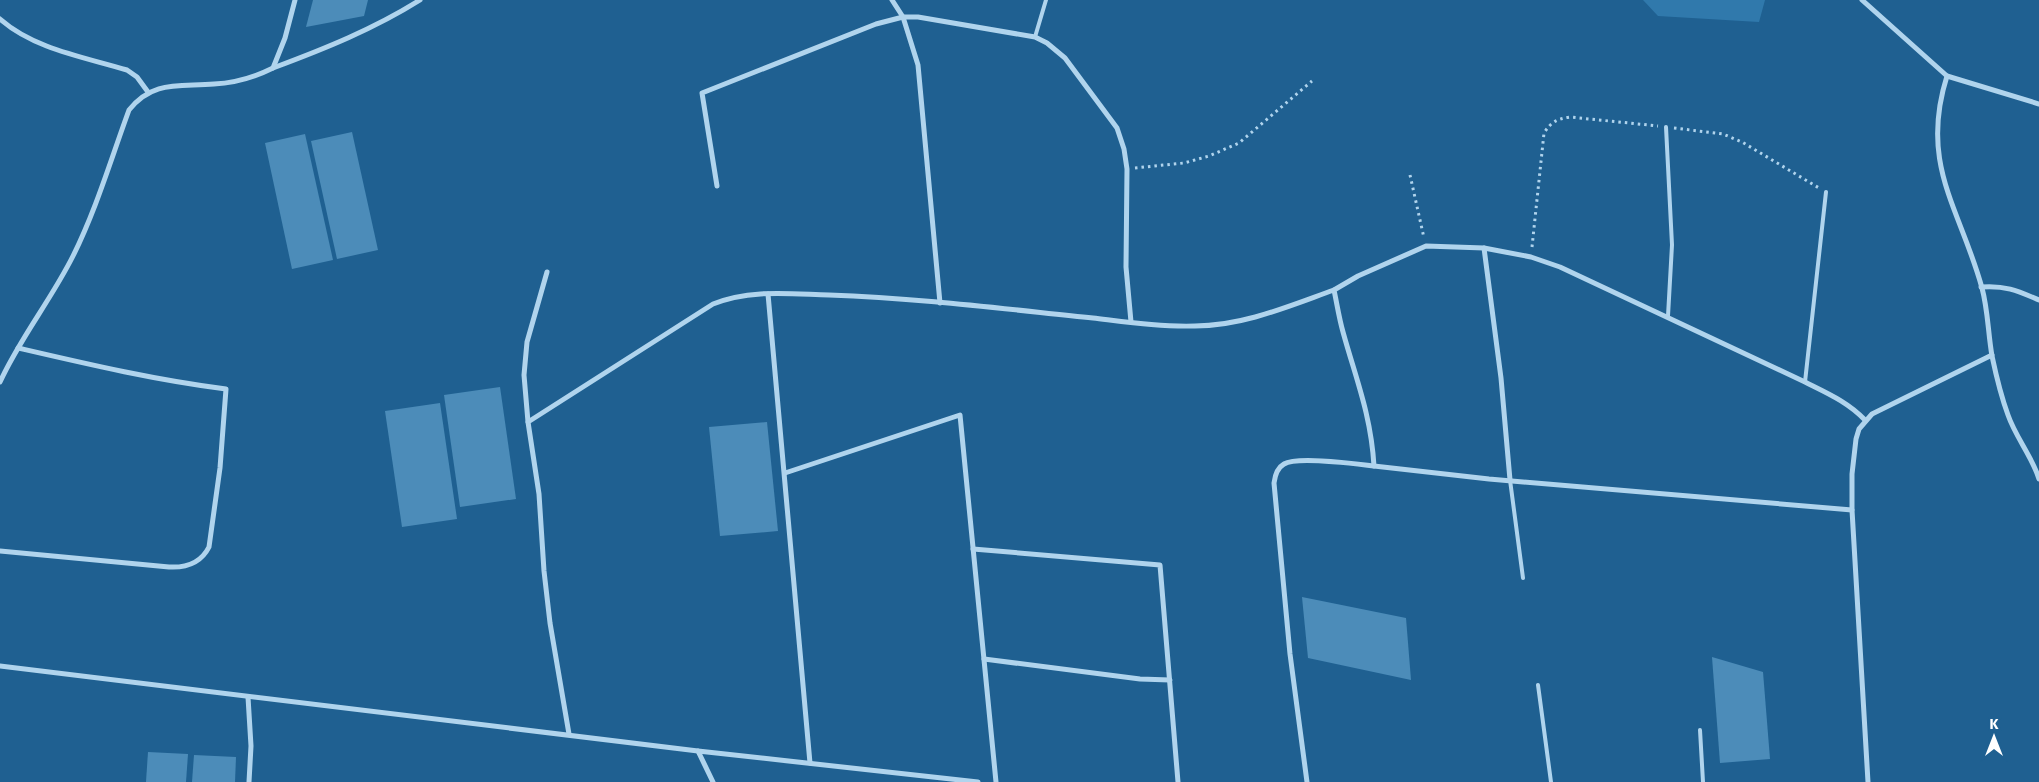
<svg xmlns="http://www.w3.org/2000/svg" width="2039" height="782" font-family="'Fira Sans',sans-serif">
<style>
.green{fill:#3079ac}
.building{fill:#4c8cb9}
.lines{fill:none;stroke-linecap:round;stroke-linejoin:round}
.path{stroke:#b0d4ed;stroke-width:3;stroke-dasharray:2.5 4;stroke-linecap:butt}
.lane{stroke:#b0d4ed;stroke-width:4}
.street{stroke:#b0d4ed;stroke-width:5}
</style>
<rect width="100%" height="100%" fill="#1f6091"/>
<polygon class="green" points="1643,0 1765,0 1759,22 1658,16"/>
<g class="building">
<polygon points="313,0 368,0 364,16 306,27"/>
<polygon points="352,132 378,250 337,259 311,141"/>
<polygon points="305,134 333,260 292,269 265,143"/>
<polygon points="500,387 516,499 460,507 444,395"/>
<polygon points="440,403 457,519 402,527 385,411"/>
<polygon points="767,422 778,531 720,536 709,427"/>
<polygon points="1302,597 1406,618 1411,680 1308,658"/>
<polygon points="1712,657 1763,672 1770,759 1720,763"/>
<polygon points="148,752 188,754 186,782 146,782"/>
<polygon points="194,755 236,757 235,782 192,782"/>
</g>
<g class="lines">
<g class="path">
<polyline points="1674,128 1723,134 1742,142 1819,188"/>
<polyline points="1135,168 1184,163 1209,156 1239,143 1312,81"/>
<polyline points="1410,175 1424,238"/>
<path d="M1532,247l12,-114c7,-11 13,-14 26,-16l88,9"/>
</g>
<g class="lane">
<polyline points="1035,37 1046,0"/>
<polyline points="1666,127 1672,245 1668,316"/>
<polyline points="1805,382 1826,192"/>
<polyline points="1510,480 1523,578"/>
<polyline points="1538,685 1551,782"/>
<polyline points="1700,730 1703,782"/>
</g>
<g class="street">
<polyline points="892,0 903,17 918,65 940,303"/>
<polyline points="1862,0 1947,76 2039,104"/>
<path d="M0,19c34,30 84,38 127,51l10,7 11,15"/>
<path d="M273,68c51,-19 101,-39 147,-68"/>
<path d="M1947,76c-28,89 13,132 35,212 6,22 6,45 10,68 4,19 9,40 16,59 8,23 24,41 31,64"/>
<polyline points="717,186 702,93 876,24 903,17 918,17 1035,37 1047,43 1065,58 1117,128 1124,149 1127,169 1126,267 1131,322"/>
<polyline points="1484,248 1501,378 1510,480"/>
<path d="M1981,287c24,-2 37,4 58,13"/>
<polyline points="768,294 810,763"/>
<path d="M0,382c20,-44 51,-82 73,-126 23,-46 38,-97 56,-146 24,-30 50,-23 85,-26 21,-1 41,-7 59,-16l12,-30 10,-38"/>
<polyline points="528,422 524,375 527,342 547,272"/>
<polyline points="785,473 960,415 996,782"/>
<path d="M1852,510l-363,-31 -115,-13c-3,-51 -18,-87 -31,-134 -4,-14 -6,-28 -9,-42l24,-14 68,-30 58,2 47,9 29,10 245,115c22,11 43,20 60,38"/>
<polyline points="973,549 1160,565 1178,782"/>
<path d="M0,551l169,16c18,1 32,-4 40,-20l11,-79 6,-79c-71,-9 -139,-25 -208,-41"/>
<polyline points="984,659 1140,679 1170,680"/>
<polyline points="0,666 698,751"/>
<polyline points="248,697 251,746 249,782"/>
<path d="M569,734l-19,-111 -6,-52 -5,-77 -11,-72 185,-118c37,-15 77,-10 116,-9 88,3 176,14 264,23 34,4 68,9 102,8 48,0 94,-20 139,-36"/>
<polyline points="713,782 698,751 978,782"/>
<path d="M1307,782l-17,-128 -16,-171c1,-8 3,-15 10,-19 13,-8 72,0 90,2"/>
<polyline points="1868,782 1852,510 1852,474 1856,439 1859,429 1872,414 1992,355"/>
</g>
</g>
<g transform="translate(1994 737)" stroke="#1f6091" stroke-width="4" paint-order="stroke">
<path d="M0-4L9 19L0 12L-9 19Z" fill="#ffffff"/>
<text y="-8" font-size="14" font-weight="bold" text-anchor="middle" fill="#ffffff">K</text>
</g>
</svg>
